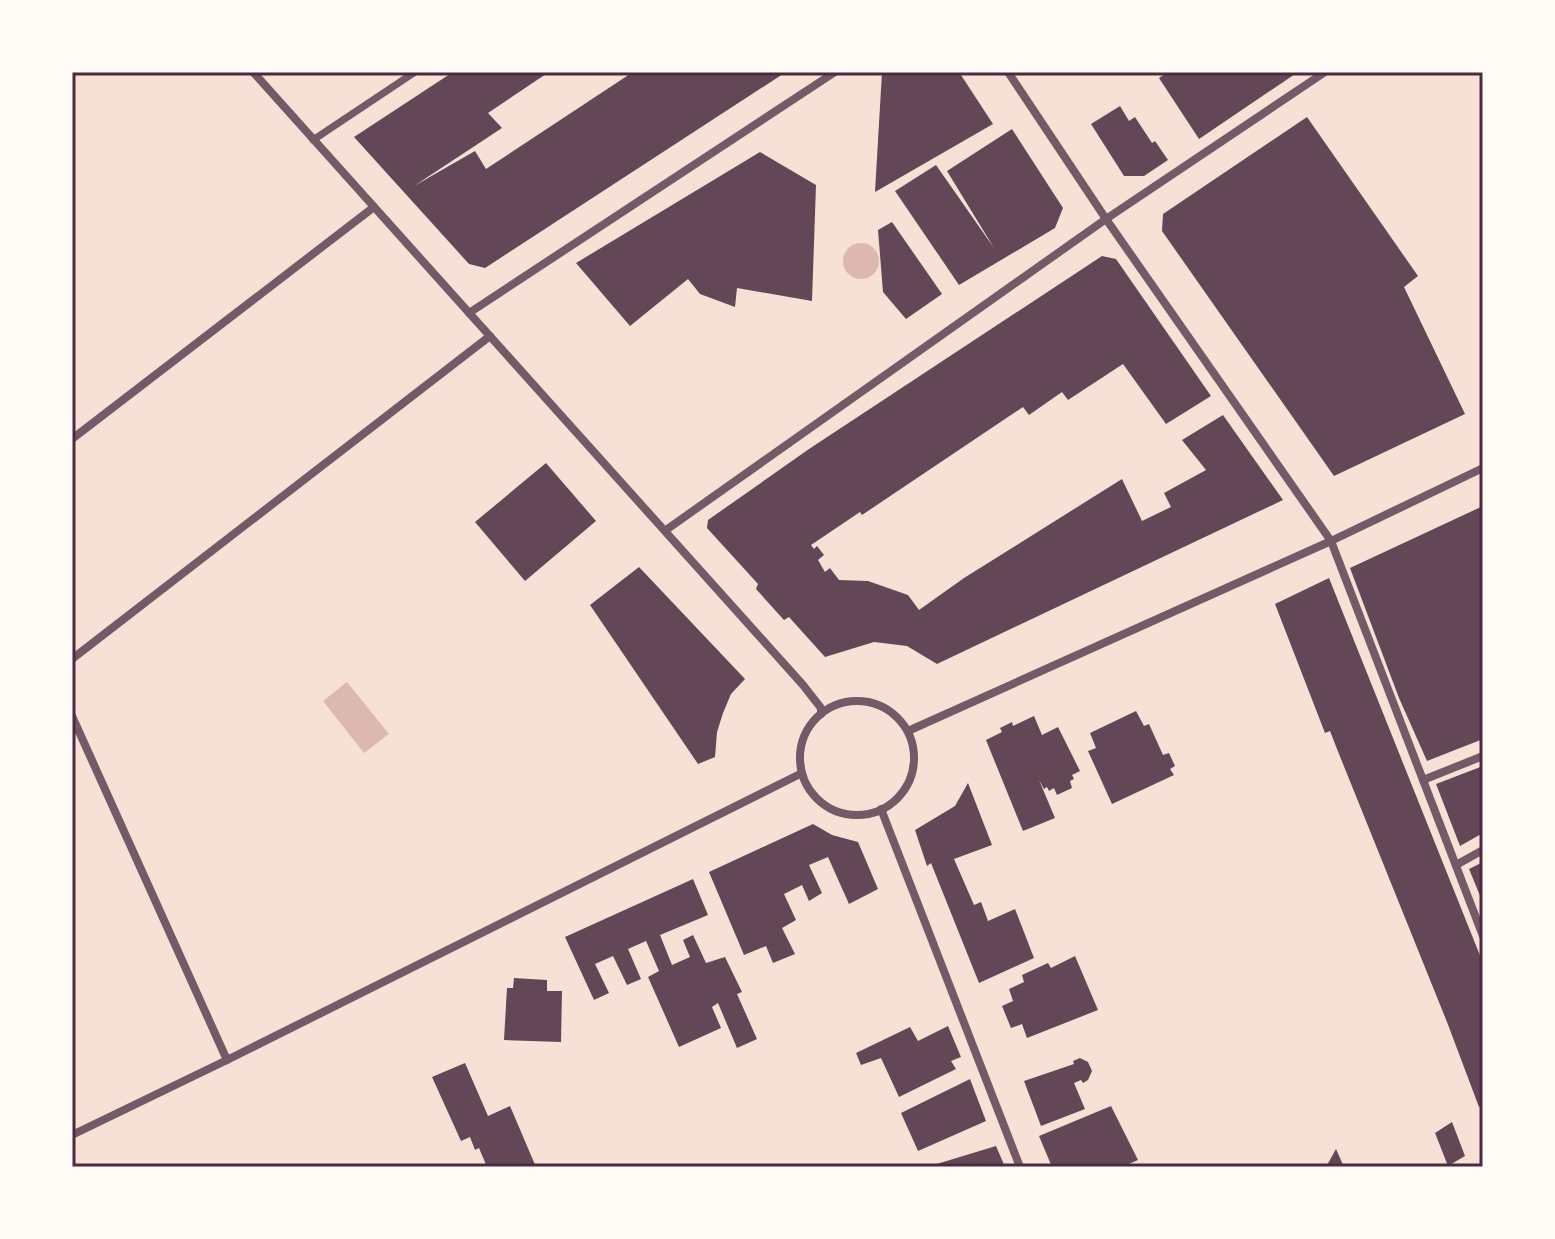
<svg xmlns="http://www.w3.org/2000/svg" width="1555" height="1239" font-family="Roboto,sans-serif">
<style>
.water{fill:#dcb8b0}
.building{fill:#644757}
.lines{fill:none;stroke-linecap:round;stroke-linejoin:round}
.pedestrian{stroke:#755966;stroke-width:7}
.minor{stroke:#755966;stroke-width:8}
.neatline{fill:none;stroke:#4a2c40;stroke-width:3}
</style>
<rect width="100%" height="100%" fill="#f7e1d7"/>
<g class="water">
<circle cx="861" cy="261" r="18"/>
<polygon points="347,682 389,734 364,753 323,701"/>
</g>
<g class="building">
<polygon points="453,72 549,72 488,113 502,128 414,186 475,151 486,169 633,72 786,72 485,268 469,264 354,137"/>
<polygon points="882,72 959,72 993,124 875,192"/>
<polygon points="1168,72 1298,72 1199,139 1159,78"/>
<polygon points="1120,106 1129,121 1135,117 1152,143 1155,141 1168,160 1144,176 1124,176 1091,124"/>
<polygon points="1307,117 1418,276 1404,287 1465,414 1334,476 1162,231 1163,214"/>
<polygon points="1012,129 1063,208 1055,228 959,285 895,191 936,165 994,248 947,171"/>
<polygon points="760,152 816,185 812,301 737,288 735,307 700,294 688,279 630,326 576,263"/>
<polygon points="892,222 942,294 906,319 883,292 878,230"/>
<polygon points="1102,256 1116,259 1211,396 1166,424 1123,364 1068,400 1062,392 1029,415 1023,407 862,515 860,512 811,545 814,549 817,546 824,555 818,560 825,572 830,568 839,580 868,581 908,595 919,610 964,578 1122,479 1142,521 1171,507 1164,493 1206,470 1182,440 1223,415 1283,500 937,664 907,646 874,642 825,657 789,617 784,620 756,589 758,584 707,528 708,520 809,449"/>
<polygon points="546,463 596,521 525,581 475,522"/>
<polygon points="1483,506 1483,739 1427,761 1399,698 1350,568"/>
<polygon points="639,567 745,679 731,694 723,713 717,732 715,757 698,764 590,605"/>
<polygon points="1329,578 1483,963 1483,1105 1479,1107 1447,1022 1337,749 1330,731 1325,733 1275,604"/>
<polygon points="1136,711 1144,726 1149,724 1163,755 1169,753 1175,766 1170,769 1174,775 1112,804 1088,751 1096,748 1090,733"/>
<polygon points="1034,716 1042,735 1058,727 1080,771 1072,775 1074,779 1070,781 1072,788 1057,795 1054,788 1049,791 1047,787 1044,789 1039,780 1055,818 1023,831 986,740 1002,732 1000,728 1012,722 1013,726"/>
<polygon points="1483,766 1483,833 1460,846 1436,784"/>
<polygon points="968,783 992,845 954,859 974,905 981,902 988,921 1015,909 1034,958 979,983 931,863 927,866 915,830 955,806"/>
<polygon points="813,824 832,835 858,842 878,889 849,904 828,857 809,865 822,893 809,901 802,885 784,894 796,920 782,928 795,954 773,963 766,946 744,955 709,872"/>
<polygon points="1483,862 1483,903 1469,869"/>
<polygon points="693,879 708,915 660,935 672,965 690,957 683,940 693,935 706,963 725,957 742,992 737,994 757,1039 737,1048 718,1003 712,1007 721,1028 679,1047 648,977 659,971 646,941 628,949 641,979 627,985 613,956 595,964 609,993 594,1000 565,937"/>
<polygon points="1075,956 1098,1010 1027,1038 1022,1024 1011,1028 1002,1006 1013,1001 1009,989 1024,982 1022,975 1048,963 1051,968"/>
<polygon points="514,978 547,980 547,991 562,991 561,1042 504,1040 507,988 513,988"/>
<polygon points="948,1026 961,1057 951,1061 956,1069 899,1097 881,1058 861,1065 856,1053 910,1027 918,1041"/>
<polygon points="1080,1058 1088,1062 1092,1071 1088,1080 1083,1083 1081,1080 1074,1083 1085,1109 1041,1126 1024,1081 1074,1064 1073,1061"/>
<polygon points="465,1063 488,1116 510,1106 536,1167 487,1167 479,1148 475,1150 470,1137 461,1141 432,1077"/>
<polygon points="970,1079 986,1121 918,1151 901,1113"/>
<polygon points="1111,1106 1138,1160 1122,1167 1052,1167 1039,1136"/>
<polygon points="1452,1122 1465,1156 1448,1166 1435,1133"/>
<polygon points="996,1146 1005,1167 930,1167 930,1166"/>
<polygon points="1336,1149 1344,1167 1326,1167"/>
</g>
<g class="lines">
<polyline class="pedestrian" points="313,140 415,72"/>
<g class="minor">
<polyline points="253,72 803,685 821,708 821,714"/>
<polyline points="1008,72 1106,219 1331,541 1483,936"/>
<polyline points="469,313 835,72"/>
<polyline points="72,439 374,207"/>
<polyline points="666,530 1106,219 1325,72"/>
<polyline points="72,659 490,336"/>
<circle cx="857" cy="758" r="57"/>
<polyline points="72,716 227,1060"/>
<polyline points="908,731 1331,541 1483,468"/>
<polyline points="1423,780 1483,756"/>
<polyline points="881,809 1020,1167"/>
<polyline points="1456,865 1483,850"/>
<polyline points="72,1135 227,1060 802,773"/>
</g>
</g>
<rect width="1555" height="1239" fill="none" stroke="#fffaf5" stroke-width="148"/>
<rect x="74" y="74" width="1407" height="1091" class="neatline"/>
</svg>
